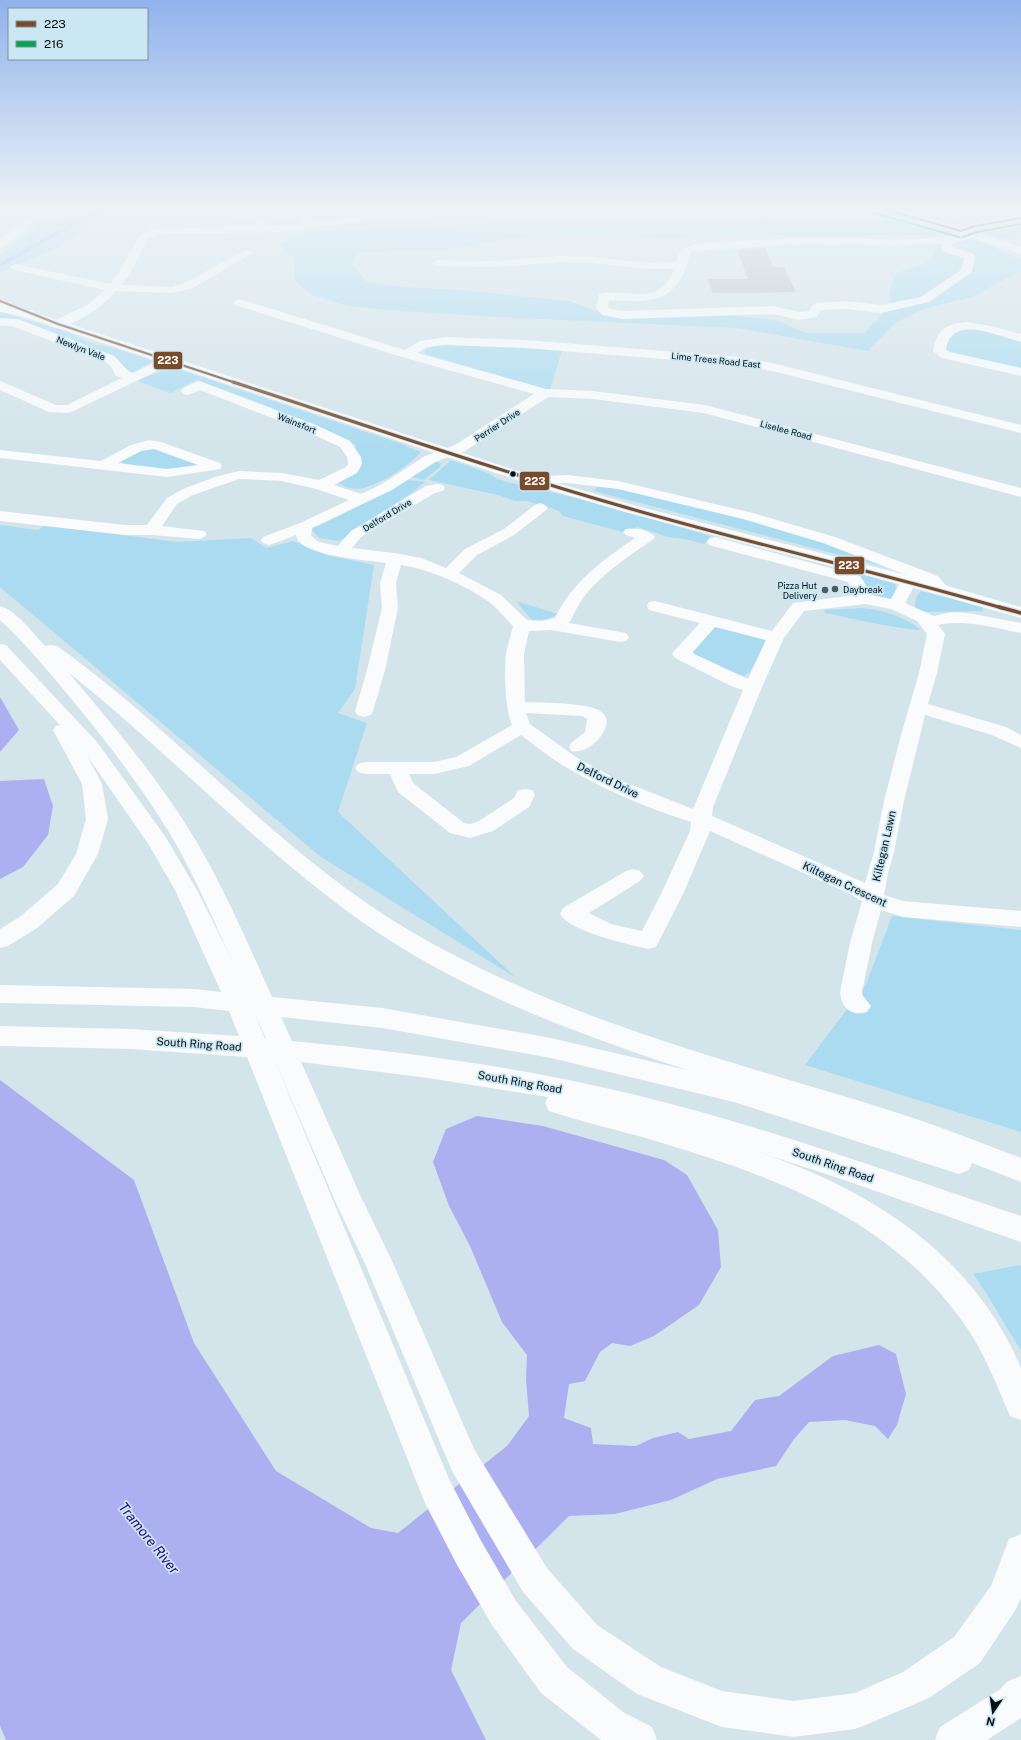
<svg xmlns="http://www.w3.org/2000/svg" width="1021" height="1740" font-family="'Public Sans',sans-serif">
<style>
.green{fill:#abdbf1}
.water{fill:#acb0f1}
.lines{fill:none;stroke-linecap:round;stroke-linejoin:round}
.stream{stroke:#acb0f1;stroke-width:3}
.building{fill:#b8c2c9}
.minor{fill:#f9fbfc;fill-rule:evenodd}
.tertiary{fill:#f9fbfc;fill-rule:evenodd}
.secondary{fill:#f9fbfc;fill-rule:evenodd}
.trunk{fill:#f9fbfc;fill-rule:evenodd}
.bus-1-far2-casing{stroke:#cbe7f4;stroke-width:3.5}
.bus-1-far1-casing{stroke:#cbe7f4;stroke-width:5}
.bus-1-casing{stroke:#cbe7f4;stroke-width:6}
.bus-2-casing{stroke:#cbe7f4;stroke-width:3.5}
.bus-1-far2{stroke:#7a4b2a;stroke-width:2}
.bus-1-far1{stroke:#7a4b2a;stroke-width:3}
.bus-1{stroke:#7a4b2a;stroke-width:3.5}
.bus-2{stroke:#00a651;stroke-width:2}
.bus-dot{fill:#050f13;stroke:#cbe7f4;stroke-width:1.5}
.poi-dot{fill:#4d5a5f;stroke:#cbe7f4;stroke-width:1.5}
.labels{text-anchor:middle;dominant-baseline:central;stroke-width:3.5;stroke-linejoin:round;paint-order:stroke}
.far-street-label{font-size:9px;fill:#050f13;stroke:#cbe7f4}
.far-poi-label{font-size:9px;fill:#050f13;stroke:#cbe7f4;text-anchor:end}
.street-label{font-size:11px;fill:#050f13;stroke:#cbe7f4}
.near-water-label{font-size:14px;font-style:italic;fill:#280573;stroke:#cbe7f4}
.line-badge{stroke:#cbe7f4;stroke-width:1.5}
.badge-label{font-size:11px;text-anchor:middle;font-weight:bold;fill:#fff}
</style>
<rect width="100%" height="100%" fill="#d4e4eb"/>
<g class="green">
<polygon points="66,207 116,207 58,247 0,272 0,254"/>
<path d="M234,207h61l8,12c-7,10 -26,10 -35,5v-7z"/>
<polygon points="625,207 784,207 812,217 848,207 906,221 953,236 899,234 837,237 747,235 668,238 601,236 556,236 511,238 442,250 358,252 351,263 367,282 403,287 459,290 569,301 616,318 722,314 776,320 806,333 864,333 889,307 890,288 897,273 926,263 936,252 938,241 973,239 1021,259 1021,271 972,297 920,310 894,324 868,351 736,328 499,317 388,310 348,306 312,295 295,281 294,259 278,244 313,231 457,227 505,220 523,211 587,219 632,218"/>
<polygon points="886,207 1021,207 1021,214 971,223 949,224"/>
<polygon points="1021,221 1021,236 1009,240 993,235 982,229"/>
<polygon points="0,307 8,311 11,315 72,333 83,340 98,345 111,347 151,360 152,362 133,372 129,372 119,361 103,354 0,319"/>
<polygon points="961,325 1021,338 1021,372 946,355 942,338"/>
<path d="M464,344l98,6 -12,40 -125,-36 -1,-3c12,-8 26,-7 40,-7z"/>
<path d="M172,367l227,76 22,9c-10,13 -48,37 -64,37 -7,0 -14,-3 -20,-7l18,-9 6,-6 -7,-10 2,-12c-52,-25 -105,-46 -159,-65l-26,13 -32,-11 -1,-1 3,-2z"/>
<polygon points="156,448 199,465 176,470 132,467 121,462 123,460 145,449"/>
<polygon points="451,460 488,473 497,479 511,483 581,499 711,536 704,544 686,539 668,537 637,527 628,532 622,532 563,516 559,511 527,501 515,501 498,495 429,480"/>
<polygon points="436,462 441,463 440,467 424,480 411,477"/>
<polygon points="408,480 425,482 410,494 339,541 319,538 312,530 314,527 323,524"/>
<polygon points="597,487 621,488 748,518 827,541 909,573 594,491"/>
<polygon points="0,525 38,530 45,525 177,542 251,538 266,548 293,541 326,555 374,565 355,689 338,713 367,723 338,812 515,977 321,857 0,587"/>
<polygon points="845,569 895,584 896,589 891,600 871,595 863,580"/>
<path d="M921,591l61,16 1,4 -62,1 -6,-4c0,-8 1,-12 6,-17z"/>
<polygon points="516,601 558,614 547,619 532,620"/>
<path d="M862,608c21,2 42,8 59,22 -33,-2 -64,-11 -96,-17l-1,-3z"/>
<polygon points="718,626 767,639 750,672 744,676 719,668 695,657 693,648 713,627"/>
<polygon points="892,916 1021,930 1021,1132 805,1065 866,984"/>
<path d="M1019,1265l2,1v84c-17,-25 -30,-52 -48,-76z"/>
</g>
<g class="water">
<polygon points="0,697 19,730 0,752"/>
<polygon points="44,779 53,806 48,835 23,867 0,879 0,781"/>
<polygon points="0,1080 134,1180 194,1343 276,1471 371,1528 398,1533 507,1446 529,1416 526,1379 527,1355 502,1322 470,1246 449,1206 433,1162 446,1129 477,1116 543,1126 664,1160 687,1175 718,1230 721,1267 699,1305 654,1336 630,1346 612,1343 600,1352 585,1381 569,1384 564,1418 591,1428 593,1444 636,1446 653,1438 678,1432 689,1439 731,1431 755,1400 779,1396 833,1356 879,1345 896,1354 906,1394 897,1425 888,1439 875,1426 845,1420 809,1422 794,1439 776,1466 717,1479 671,1500 615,1514 569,1516 461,1623 451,1670 486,1740 6,1740 0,1726"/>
</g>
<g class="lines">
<polyline class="stream" points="0,265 104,207"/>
</g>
<polygon class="building" points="765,248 773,267 784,267 796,292 713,293 707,279 748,279 737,250"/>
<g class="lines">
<g class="minor">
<path d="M201,207h11l45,8 5,3 4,8 39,-3 -9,-16h10l8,14 61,-8 75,-3 8,-3h10l-1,4 -16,5 -76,3 -93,13 -123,2 -11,5 -19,36 -8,10 51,2 13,-4 58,-32 4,-1 5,3 -59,35 -21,5 -56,-2c-13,16 -38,32 -58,37l-4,-1 -2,-3 2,-3 33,-16 18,-15 -90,-20 -6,-3 6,-3 95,20 8,-10 22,-39 13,-6 103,-3 -1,-4 -4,-2 -50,-9 -1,-2z"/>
<path d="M974,232l5,3 -1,2 -26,6v4l22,7 1,2 -3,16 -43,30 -48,11 -35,-4 -25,1 -4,7 -19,3 -24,-6 -151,5 -21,-4 -6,-7 3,-14c28,-7 61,15 75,-25h-26l-55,-6 -33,-1 -65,5 -58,-1 -6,-3 6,-3 58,1 65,-5 33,1 55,6 28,-1 5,-13 15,-5c44,-3 88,-6 132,-6 49,0 97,5 146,-6zM804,244l93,2 44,-2v5l1,2 22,7 -3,12 -40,27 -40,8 -35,-4 -29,2 -4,2 -4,6 -11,1 -24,-6 -151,5 -13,-2 -2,-2 1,-7c26,2 60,5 73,-24 4,-7 6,-15 8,-23l3,-2z"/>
<path d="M239,299l166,51 15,-9 26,-4 79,3 214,17 33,6 249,62v8l-249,-62 -33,-6 -214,-17 -79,-3 -19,2 -10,6 129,36 47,2 112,14 316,83v9l-317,-84 -111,-14 -45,-2 -83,54 -30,11 -43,28 -80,38 -1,8 8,6 19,4 13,-15 75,-45 12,-2 5,1 2,3 -2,3 -8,2 -74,44 -9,11 43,5 26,5 25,10 19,-19 39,-20 31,-24 5,-2 5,2 3,3 -3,3 -31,24 -37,20 -18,18 42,22 26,25 15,1 13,-3c17,-36 48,-58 80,-80l-9,-3 -3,-3 3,-3c8,-2 24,1 29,8l-3,3c-24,17 -51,34 -69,58 -6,8 -9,17 -14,25l57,10 3,4 -3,4 -6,1 -69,-12 -22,1 -5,23 1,48c17,1 67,0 78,11 13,12 -12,43 -32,38l-2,-4 2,-4 14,-11 2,-13 -5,-3 -56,-3 4,11 46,33 38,21 79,31 50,-119 -12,-4 -56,-28 -3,-4 3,-4 25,-27 -51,-13 -2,-4 2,-4 6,-1 117,30 21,-28 63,-8 -8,-13 -139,-37 -2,-3 2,-3 6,-2 145,39 12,19 19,4 12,-21 6,-2 -86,-33 -80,-24 -125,-30 -50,-6 -37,1 -5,-1 -2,-3 2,-3 42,-2 50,6 135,32 82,24 103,39 12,14 -2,3c-15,4 -13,-5 -23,-11 -2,-1 -6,-2 -9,-3l1,2 -12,22 29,13 18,-4 16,1 53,10v10c-27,-5 -55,-14 -83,-8l7,9 -8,39 -9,31 78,23 15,8v13l-29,-13 -67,-20 -21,86 -10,51 -6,21 -4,22 19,6 118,10v16l-118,-10 -22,-7 -9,33 -10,49 1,4 8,10 -4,6c-15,5 -26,-4 -27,-20l10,-49 12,-42 -14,-8 -138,-62 -27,63 -27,53 -8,2c-20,-5 -78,-17 -88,-35l3,-6 63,-37 7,-2 7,2 4,5 -4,5 -51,32 22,11 31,7 19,-37 29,-63 1,-9c-44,-14 -87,-32 -127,-56 -15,-9 -29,-20 -43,-31l-52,31 -35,8h-25l4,9 51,40 6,1 9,-3 35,-23 4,-8 7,-1 7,1 3,5 -6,12 -36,24 -23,7 -20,-5 -52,-41 -8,-18h-25l-7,-2 -3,-4 3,-4 7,-2h69l22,-5 56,-32c-7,-16 -8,-53 -6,-71 2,-10 5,-19 7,-28 -8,-8 -15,-17 -24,-24 -24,-17 -60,-33 -88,-37l-5,18 2,25 -13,62 -12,41 -2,4 -7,2 -7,-2 -2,-4 12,-41 15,-62 -2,-25 6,-20c-18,-3 -88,-7 -90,-28l-21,8 -6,2 -6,-2 -2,-3 2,-3 37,-14 49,-23 -33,-11 -34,-8 -43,-2 -46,16 -16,9 -15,22 42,5 3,3 -3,3 -5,2 -47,-4h-27l-125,-14v-10l125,14h22l20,-27 16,-9 32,-12 24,-6 43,2 37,7 27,-13 2,-3 -1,-7 -7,-10 -34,-16 -106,-41 -12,5 -5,-1 -2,-3 2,-3 16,-7 117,44 34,16 11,16 1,7 -5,9 -23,12 27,9 21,-10 43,-28 30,-11 79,-51 -132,-37 -167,-52 -2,-2 2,-2zM866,604l25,5 26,12 10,13 -8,39 -18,62 -17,66 -10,51 -9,31 -153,-67 1,-9 49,-120 22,-49 20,-27zM715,627l51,13 -18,39 -56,-26z"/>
<path d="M0,318l18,1 96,37c7,6 11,14 19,17l31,-15h8l2,3 -2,3 -103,49 -20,-1 -49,-22v-9l56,24h11l55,-27 -6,-2 -4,-8 -6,-6 -94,-36h-12z"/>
<path d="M967,322l24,4 30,8v8c-23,-6 -70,-29 -75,8l4,2 71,16v8l-79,-18 -9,-7c4,-22 13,-27 34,-29z"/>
<path d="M149,440l12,2 59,21 2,3 -2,3 -5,1 -48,7 -167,-19v-8l101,11 30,-16zM154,449l44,16 -31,4 -49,-6 23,-12z"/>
</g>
<polygon class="tertiary" points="871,207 888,207 961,227 975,223 1021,215 1021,221 972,231 1021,247 1021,254 957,233 872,209"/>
<polygon class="secondary" points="0,301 536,477 637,506 934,582 1021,607 1021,618 922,590 625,512 526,483 0,309"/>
<g class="trunk">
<polygon points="42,207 54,207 27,230 4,246 0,247 0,239"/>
<polygon points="0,304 34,311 36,314 34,317 30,318 0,312"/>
<path d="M0,606c16,4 34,28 45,40l6,-1 6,1c124,88 223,209 355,286 154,90 321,129 489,182 41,13 80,29 120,44v24l-49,-19 -3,7 -10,4 -225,-72 -183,-44 -169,-30 -101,-11 11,24c114,11 228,26 340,53 132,32 260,79 389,122v26l-174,-61 -91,-30c115,39 216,102 265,217v52l-11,-4c-12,-28 -23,-56 -39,-82 -73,-112 -189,-155 -312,-192 -36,-11 -74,-19 -110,-31l-4,-8 3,-6 -120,-19 -127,-16 61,137 31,64 81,186 73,119 50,57 64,42 61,24 72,10 61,-8 48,-21 51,-35 37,-51 18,-47 12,-5v64l-5,11 -36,54 -51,35 -61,26 -13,5 -61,8 -72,-10 -85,-33 -64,-45 -50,-57 -71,-121 -86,-205 -30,-63 -62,-144 175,420 31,60 36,62 51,66 56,45 29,15 5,13h-56l-60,-47 -49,-68 -36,-62 -31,-60 -178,-446 -117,-8 -130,-3v-20l130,3 109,7 -10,-25 -35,-4 -194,-4v-18l194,4 27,3 -46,-102 -26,-45 -61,-88 14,27 6,35 -10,35 -24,42 -37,32 -29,18 -8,2v-19l21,-13 37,-32 18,-30 10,-35 -4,-35 -29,-54 3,-4 4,-1 -60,-65v-16l6,1 91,97 68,94 32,54 36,72c-21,-44 -40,-91 -66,-133 -28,-45 -60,-87 -94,-128 -23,-28 -46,-56 -73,-81zM68,672c99,79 187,173 290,247 99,71 214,113 329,151l-136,-32 -169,-30 -110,-11c-26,-58 -53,-121 -87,-174 -35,-54 -75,-102 -117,-151zM255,1014l11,25h-1z"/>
<polygon points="1021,1676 1021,1718 987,1740 935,1740 940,1727 999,1690 1008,1681"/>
</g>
<defs>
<g id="bus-1-far2">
<polyline points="876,207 961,231 975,226 1021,218"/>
<polyline points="0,301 58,324 236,383"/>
</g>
<path id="bus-1-far1" d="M233,382c132,43 262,88 395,126 124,36 250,64 374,100"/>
<polyline id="bus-1" points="999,607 1021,613"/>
<g id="bus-2">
<polyline points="874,213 959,237"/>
<polyline points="963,237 977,232 1021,224"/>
</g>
</defs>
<use href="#bus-1-far2" class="bus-1-far2-casing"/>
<use href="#bus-1-far1" class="bus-1-far1-casing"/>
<use href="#bus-1" class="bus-1-casing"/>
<use href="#bus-2" class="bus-2-casing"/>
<use href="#bus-1-far2" class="bus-1-far2"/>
<use href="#bus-1-far1" class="bus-1-far1"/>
<use href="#bus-1" class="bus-1"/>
<use href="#bus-2" class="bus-2"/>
</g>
<linearGradient id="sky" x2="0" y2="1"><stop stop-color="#90b2ec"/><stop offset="0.46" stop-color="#ecf3f6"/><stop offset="1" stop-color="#ecf3f6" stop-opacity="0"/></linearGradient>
<rect width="1021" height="451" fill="url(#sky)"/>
<circle class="bus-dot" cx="513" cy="474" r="3.5"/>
<g class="poi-dot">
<circle cx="835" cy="589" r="4"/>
<circle cx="825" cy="590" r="4"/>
</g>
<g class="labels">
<g class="far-street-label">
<text transform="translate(81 348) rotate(21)">Newlyn Vale</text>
<text transform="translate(716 360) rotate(6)">Lime Trees Road East</text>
<text transform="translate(297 423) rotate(22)">Wainsfort</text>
<text transform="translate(497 425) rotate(-33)">Perrier Drive</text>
<text transform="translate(786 430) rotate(15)">Liselee Road</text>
<text transform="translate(387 515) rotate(-31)">Delford Drive</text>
</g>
<g class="far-poi-label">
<text x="817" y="585">Pizza Hut<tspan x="817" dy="10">Delivery</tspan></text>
<text x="843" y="589" text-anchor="start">Daybreak</text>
</g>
<g class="street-label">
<text transform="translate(608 780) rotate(26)">Delford Drive</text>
<text transform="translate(884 846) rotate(-77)">Kiltegan Lawn</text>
<text transform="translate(845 884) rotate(25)">Kiltegan Crescent</text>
<text transform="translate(199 1044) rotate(4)">South Ring Road</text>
<text transform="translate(520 1082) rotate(10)">South Ring Road</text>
<text transform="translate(833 1165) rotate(19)">South Ring Road</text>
</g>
<g class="near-water-label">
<text transform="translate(149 1538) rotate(51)">Tramore River</text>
</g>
</g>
<g class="line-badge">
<rect x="153" y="351" width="30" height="19" rx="4" fill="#7a4b2a"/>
<rect x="519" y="471" width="31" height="20" rx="4" fill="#7a4b2a"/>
<rect x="834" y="556" width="31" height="19" rx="4" fill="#7a4b2a"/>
</g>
<g class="badge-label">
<text x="168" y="364">223</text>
<text x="535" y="485">223</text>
<text x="849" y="569">223</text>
</g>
<rect x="8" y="8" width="140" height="52" fill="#cbe7f4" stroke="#7c919a"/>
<rect x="16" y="21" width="20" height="6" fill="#7a4b2a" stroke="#7c919a"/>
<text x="44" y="28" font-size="12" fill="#050f13">223</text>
<rect x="16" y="41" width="20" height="6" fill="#00a651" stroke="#7c919a"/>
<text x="44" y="48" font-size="12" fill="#050f13">216</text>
<g transform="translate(993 1712) rotate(193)" stroke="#cbe7f4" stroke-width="3" paint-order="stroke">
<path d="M0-3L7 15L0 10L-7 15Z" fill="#050f13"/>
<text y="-6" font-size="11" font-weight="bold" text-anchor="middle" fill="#050f13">N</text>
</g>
</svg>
